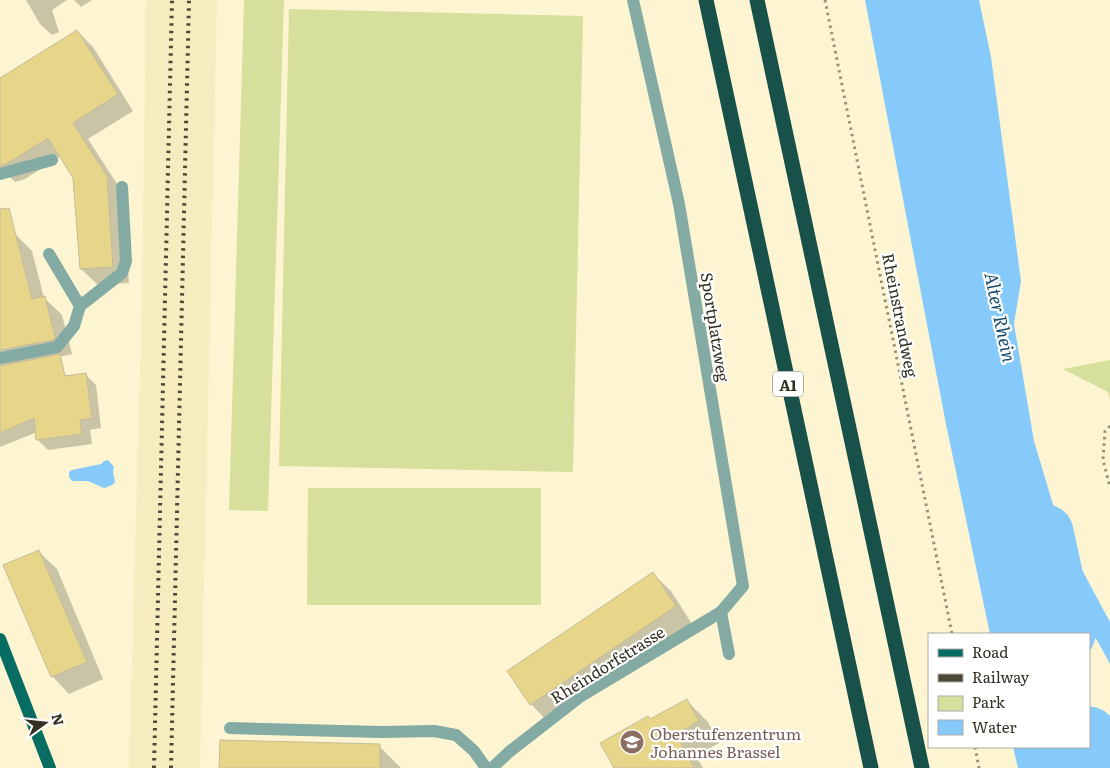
<svg xmlns="http://www.w3.org/2000/svg" width="1110" height="768" font-family="Literata,serif">
<style>
.built{fill:#f5ecbf}
.green{fill:#d6e09c}
.water{fill:#85cafb}
.shadow{fill:#0003}
.lines{fill:none;stroke-linecap:round;stroke-linejoin:round}
.river{stroke:#85cafb;stroke-width:55}
.building{fill:#e7d689;stroke:#c4bc99}
.path{stroke:#979279;stroke-width:3;stroke-dasharray:2.5 4;stroke-linecap:butt}
.minor{stroke:#83aba4;stroke-width:12}
.major{stroke:#076d63;stroke-width:12}
.highway{stroke:#18514a;stroke-width:15}
.rail{stroke:#4d4938;stroke-width:4;stroke-dasharray:2.5 5;stroke-linecap:butt}
.labels{text-anchor:middle;dominant-baseline:central;stroke-width:4.5;stroke-linejoin:round;paint-order:stroke}
.shield{fill:#fff;stroke:#706e64;stroke-width:1}
.shield-label{font-size:15px;font-weight:bold;fill:#333022}
.street-label{font-size:16px;fill:#333022;stroke:#fff}
.education-label{font-size:16px;fill:#785e54;stroke:#fff;text-anchor:start}
.water-label{font-size:18px;font-style:italic;fill:#194c6d;stroke:#fff}
</style>
<rect width="100%" height="100%" fill="#fdf5d1"/>
<polygon class="built" points="146,0 217,0 200,768 129,768 142,299"/>
<g class="green">
<polygon points="244,0 284,0 268,511 229,510"/>
<polygon points="289,9 583,16 573,472 279,466"/>
<polygon points="1110,360 1110,400 1108,392 1063,369"/>
<polygon points="308,488 541,488 541,605 307,605"/>
</g>
<g class="water">
<polygon points="865,0 979,0 991,57 1021,281 1014,324 1034,441 1061,531 1110,622 1110,664 1098,642 1072,604 1060,608 1068,634 990,634 946,424"/>
<polygon points="108,460 114,467 113,472 115,482 112,485 104,488 88,481 72,481 69,477 69,472 72,470 101,464 104,461"/>
<polygon points="1013,747 1085,747 1095,768 1018,768"/>
</g>
<g class="shadow">
<polygon points="26,0 67,0 52,10 59,32 52,35 40,24"/>
<polygon points="74,0 92,0 81,7"/>
<polygon points="77,31 93,47 133,111 88,139 123,193 129,283 98,285 81,269 74,177 61,156 25,179 15,182 0,167 0,79"/>
<polygon points="15,234 32,251 44,298 62,315 72,354 16,367 0,373 0,237"/>
<polygon points="64,373 68,377 86,375 96,385 101,428 90,430 92,444 48,450 37,439 37,432 0,447 0,400"/>
<polygon points="39,552 57,569 103,679 69,694 52,676"/>
<polygon points="653,574 671,591 692,624 548,722 531,704"/>
<polygon points="687,701 708,722 719,743 696,756 703,768 615,768 651,720"/>
<polygon points="379,746 401,768 220,768"/>
</g>
<g class="lines">
<g class="river">
<polyline points="1046,532 1068,634"/>
<polyline points="1089,734 1096,768"/>
</g>
</g>
<g class="building">
<polygon points="77,30 118,94 73,123 107,176 113,267 80,269 73,178 48,138 8,163 0,166 0,78"/>
<polygon points="9,208 32,299 45,296 55,337 53,340 0,350 0,209"/>
<polygon points="60,354 65,376 86,373 92,418 80,420 82,434 36,440 34,418 0,433 0,366"/>
<polygon points="39,550 87,662 51,677 3,565"/>
<polygon points="653,572 676,606 530,705 507,671"/>
<polygon points="687,699 699,721 676,734 694,768 614,768 600,743 648,716 650,719"/>
<polygon points="220,740 380,744 380,768 219,768"/>
</g>
<g class="lines">
<g class="path">
<polyline points="825,0 952,634"/>
<polyline points="1110,426 1105,431 1103,460 1110,487"/>
<polyline points="975,747 979,768"/>
</g>
<g class="minor">
<polyline points="0,174 52,160"/>
<polyline points="49,254 80,306"/>
<polyline points="0,358 57,347 74,326 80,306 122,273 126,261 122,187"/>
<polyline points="721,612 729,654"/>
<polyline points="230,728 381,732 434,731 456,735 474,751 486,768"/>
<polyline points="492,768 509,752 581,696 721,612 743,586 679,204 633,0"/>
</g>
<polyline class="major" points="0,639 50,768"/>
<g class="highway">
<polyline points="706,0 871,768"/>
<polyline points="757,0 922,768"/>
</g>
<g class="rail">
<polyline points="154,768 172,0"/>
<polyline points="171,768 189,0"/>
</g>
</g>
<defs>
<symbol id="school-disc" viewBox="-11 -11 22 22"><circle r="9.5" fill="#8d6e63" stroke="#fff"/><path d="M0-5L7-2L0 1L-7-2ZM-4 1L0 2.5L4 1V4Q0 6-4 4Z" fill="#fff"/></symbol>
</defs>
<g fill-rule="evenodd">
<use href="#school-disc" x="618" y="728" width="28" height="28"/>
</g>
<g class="labels">
<rect class="shield" x="773" y="371.5" width="30" height="25" rx="4"/>
<g class="shield-label">
<text x="788" y="384">A1</text>
</g>
<g class="street-label">
<text transform="translate(901 315) rotate(79)">Rheinstrandweg</text>
<text transform="translate(716 327) rotate(81)">Sportplatzweg</text>
<text transform="translate(607 664) rotate(-32)">Rheindorfstrasse</text>
</g>
<g class="education-label">
<text x="650" y="733">Oberstufenzentrum<tspan x="650" dy="18">Johannes Brassel</tspan></text>
</g>
<g class="water-label">
<text transform="translate(1001 317) rotate(78)">Alter Rhein</text>
</g>
</g>
<rect x="928" y="633" width="162" height="115" fill="#ffffff" stroke="#adaca7"/>
<rect x="938" y="649" width="25" height="8" fill="#076d63" stroke="#adaca7"/>
<text x="972" y="658" font-size="15" fill="#333022">Road</text>
<rect x="938" y="674" width="25" height="8" fill="#4d4938" stroke="#adaca7"/>
<text x="972" y="683" font-size="15" fill="#333022">Railway</text>
<rect x="938" y="696" width="25" height="15" fill="#d6e09c" stroke="#adaca7"/>
<text x="972" y="708" font-size="15" fill="#333022">Park</text>
<rect x="938" y="720" width="25" height="15" fill="#85cafb" stroke="#adaca7"/>
<text x="972" y="733" font-size="15" fill="#333022">Water</text>
<g transform="translate(45 723) rotate(75)" stroke="#ffffff" stroke-width="4" paint-order="stroke">
<path d="M0-4L9 19L0 12L-9 19Z" fill="#333022"/>
<text y="-8" font-size="14" font-weight="bold" text-anchor="middle" fill="#333022">N</text>
</g>
</svg>
